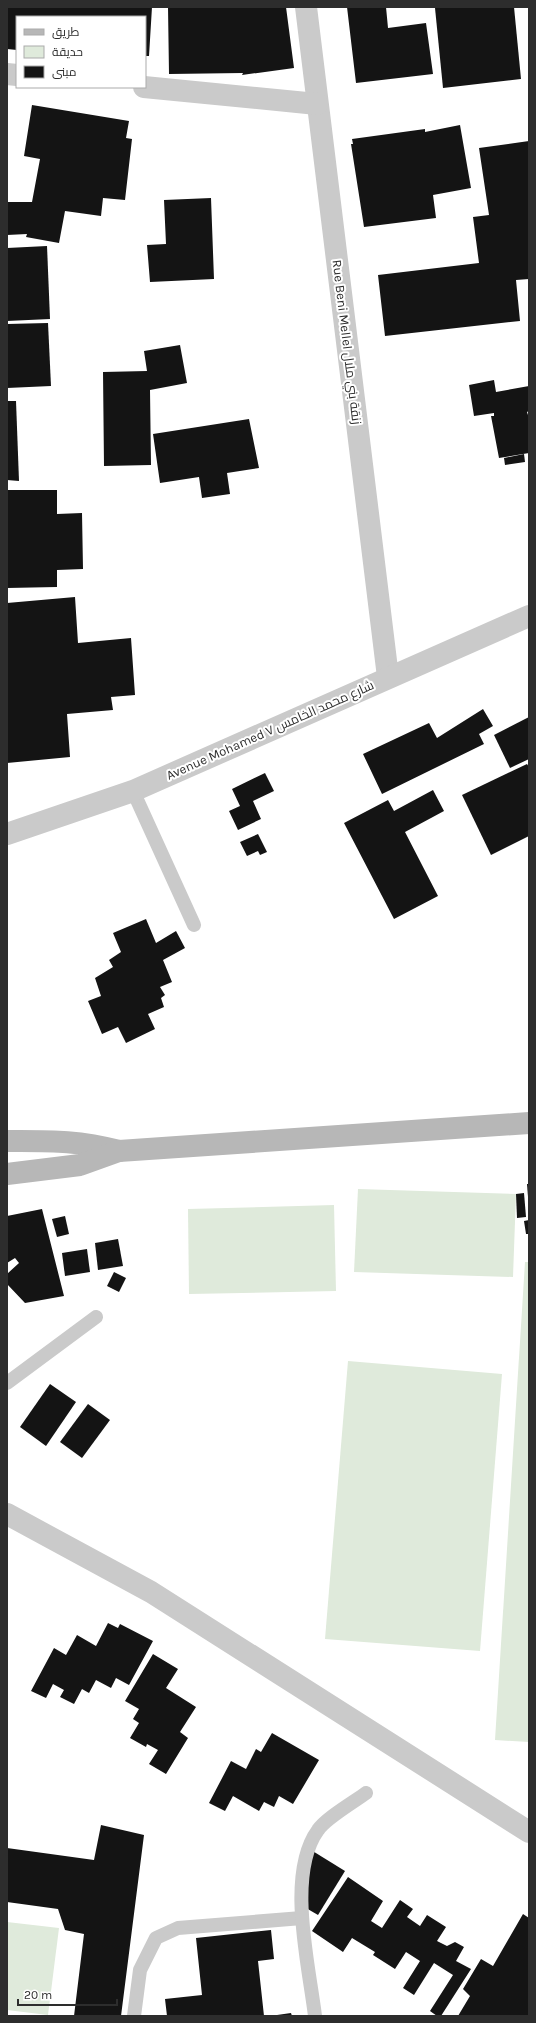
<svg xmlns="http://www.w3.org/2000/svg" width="536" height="2023" font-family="Karla,Cairo,sans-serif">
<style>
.green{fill:#dfeadb}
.building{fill:#141414}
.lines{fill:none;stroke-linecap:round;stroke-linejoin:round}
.lane{stroke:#cacaca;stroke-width:14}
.street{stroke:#cacaca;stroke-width:22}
.secondary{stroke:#b7b7b7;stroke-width:22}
.labels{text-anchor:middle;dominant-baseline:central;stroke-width:4;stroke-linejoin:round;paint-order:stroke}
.street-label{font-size:13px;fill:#2d2d2d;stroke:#fff}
</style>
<rect width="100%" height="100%" fill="#fff"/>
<g class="green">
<polygon points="358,1189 516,1194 513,1277 354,1272"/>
<polygon points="334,1205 336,1291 189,1294 188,1209"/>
<polygon points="525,1262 529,1262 529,1742 495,1740"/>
<polygon points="348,1361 502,1374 480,1651 325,1639"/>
<polygon points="7,1922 59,1928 48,2015 7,2010"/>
</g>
<g class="building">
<polygon points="7,7 152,7 149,56 145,56 145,17 17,17 17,50 7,49"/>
<polygon points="168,7 286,7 294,68 242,75 243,73 169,74"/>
<polygon points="347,7 386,7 388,28 426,23 433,74 356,83"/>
<polygon points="446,7 514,7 521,79 443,88 435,8"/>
<polygon points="32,105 129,121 126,138 132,139 125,200 103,198 101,216 65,211 59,243 26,237 27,234 7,235 7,202 32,202 40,159 24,156"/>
<polygon points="460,125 471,188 433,195 436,218 364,227 351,144 353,144 352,139 425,129 425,132"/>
<polygon points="529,141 529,279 516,280 520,321 385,336 378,275 479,263 473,217 489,215 479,148"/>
<polygon points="211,198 214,279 150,282 147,245 166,244 164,200"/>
<polygon points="47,246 50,319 7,321 7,248"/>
<polygon points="48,323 51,386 7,388 7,324"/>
<polygon points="180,345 187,383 150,390 151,465 104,466 103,372 147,371 144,351"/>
<polygon points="494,380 496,392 529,386 529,411 527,412 529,418 529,453 499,458 491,416 494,416 494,413 474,416 469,385"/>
<polygon points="7,401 16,401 19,481 7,480"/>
<polygon points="249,419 259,468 227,473 230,494 202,498 199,477 160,483 153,434"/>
<polygon points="524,454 525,462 505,465 504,458"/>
<polygon points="7,490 57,490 57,514 82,513 83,569 57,570 57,587 7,588"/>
<polygon points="75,597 78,643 131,638 135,695 111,697 113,710 67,714 70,757 7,763 7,603"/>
<polygon points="483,709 493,726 479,734 484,744 382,794 363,754 429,723 437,738"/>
<polygon points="529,717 529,759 510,768 494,735"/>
<polygon points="527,764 529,767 529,836 491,855 462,795"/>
<polygon points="265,773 274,791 253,801 261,819 238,830 229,811 240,806 232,789"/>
<polygon points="433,790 444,811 405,832 438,896 394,919 344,823 388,800 394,811"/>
<polygon points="258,834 267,852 260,855 258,851 247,856 240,842"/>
<polygon points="146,919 156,943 176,931 185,948 163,960 172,982 160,987 165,995 161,998 164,1007 148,1014 155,1029 126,1043 118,1027 102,1034 88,1001 101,996 95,978 113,967 109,960 121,952 113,933"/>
<polygon points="527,1184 529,1184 529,1197 528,1197"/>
<polygon points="524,1193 526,1217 517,1218 516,1194"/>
<polygon points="42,1209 64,1296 25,1303 7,1284 7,1274 19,1263 15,1258 7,1263 7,1216"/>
<polygon points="65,1216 69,1234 57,1237 52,1219"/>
<polygon points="529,1220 529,1234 526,1234 524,1221"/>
<polygon points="118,1239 123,1266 98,1270 95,1243"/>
<polygon points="87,1249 90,1272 65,1276 62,1253"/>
<polygon points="114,1272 126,1278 119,1292 107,1286"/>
<polygon points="50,1384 76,1402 46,1446 20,1427"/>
<polygon points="88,1404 110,1420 82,1458 60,1442"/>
<polygon points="108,1623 118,1628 120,1624 153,1641 129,1685 116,1678 111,1688 96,1680 89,1693 82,1689 74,1704 60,1697 64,1690 53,1684 46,1698 31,1691 54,1648 66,1655 77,1635 96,1646"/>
<polygon points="153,1654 178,1669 166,1688 196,1707 180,1732 188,1738 166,1774 149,1764 158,1750 147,1744 146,1747 130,1738 139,1723 133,1719 139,1709 125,1701"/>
<polygon points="272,1733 319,1760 293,1804 279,1796 274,1807 264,1802 259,1811 233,1796 225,1811 209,1803 231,1761 246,1769 256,1749 261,1752"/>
<polygon points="101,1825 144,1835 121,2016 74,2016 84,1934 65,1930 58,1909 7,1902 7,1848 94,1860"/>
<polygon points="311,1850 345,1871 318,1915 306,1908"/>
<polygon points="348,1877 383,1901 371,1921 382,1928 400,1900 413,1909 407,1917 420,1926 427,1915 446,1927 437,1941 447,1946 455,1942 464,1947 456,1961 471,1969 441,2016 437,2016 430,2011 453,1975 434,1963 414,1995 403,1988 420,1961 406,1952 395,1969 373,1955 375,1952 352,1938 343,1952 312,1931"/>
<polygon points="523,1914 529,1918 529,2016 458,2016 470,1996 463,1989 481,1959 493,1966"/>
<polygon points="271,1930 274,1959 258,1961 264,2016 167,2016 165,1999 202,1995 196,1938"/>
<polygon points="291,2013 292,2016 277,2016 277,2015"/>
</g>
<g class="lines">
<g class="lane">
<polyline points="133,791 194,925"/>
<polyline points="7,1383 96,1317"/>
<polyline points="134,2016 140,1970 156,1938 178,1928 302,1918"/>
<path d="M315,2016c-6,-51 -29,-142 3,-186 8,-12 36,-28 48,-37"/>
</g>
<g class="street">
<polyline points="306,7 388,677"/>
<polyline points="7,74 17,75"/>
<polyline points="144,87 317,104"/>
<polyline points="7,834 133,791 529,616"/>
<polyline points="7,1514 151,1592 529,1832"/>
</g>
<g class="secondary">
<path d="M7,1141c43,0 70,-1 112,10"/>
<polyline points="7,1174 80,1165 119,1151 529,1123"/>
</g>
</g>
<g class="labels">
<g class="street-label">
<text transform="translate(347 342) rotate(83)">Rue Beni Mellel زنقة بني ملال</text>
<text transform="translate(270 730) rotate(-24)">Avenue Mohamed V شارع محمد الخامس</text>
</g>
</g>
<rect width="536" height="2023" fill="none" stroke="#2d2d2d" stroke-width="16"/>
<rect x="16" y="16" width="130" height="72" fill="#ffffff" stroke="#ababab"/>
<rect x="24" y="29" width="20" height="6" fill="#b7b7b7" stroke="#ababab"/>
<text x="52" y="36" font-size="12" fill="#2d2d2d">طريق</text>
<rect x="24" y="46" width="20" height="12" fill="#dfeadb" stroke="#ababab"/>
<text x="52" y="56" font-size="12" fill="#2d2d2d">حديقة</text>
<rect x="24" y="66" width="20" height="12" fill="#141414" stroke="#ababab"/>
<text x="52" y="76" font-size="12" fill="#2d2d2d">مبنى</text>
<path d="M18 1999v6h99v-6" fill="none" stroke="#2d2d2d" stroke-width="2"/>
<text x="24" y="1999" font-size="12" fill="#2d2d2d" stroke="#ffffff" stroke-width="3" paint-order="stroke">20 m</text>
</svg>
